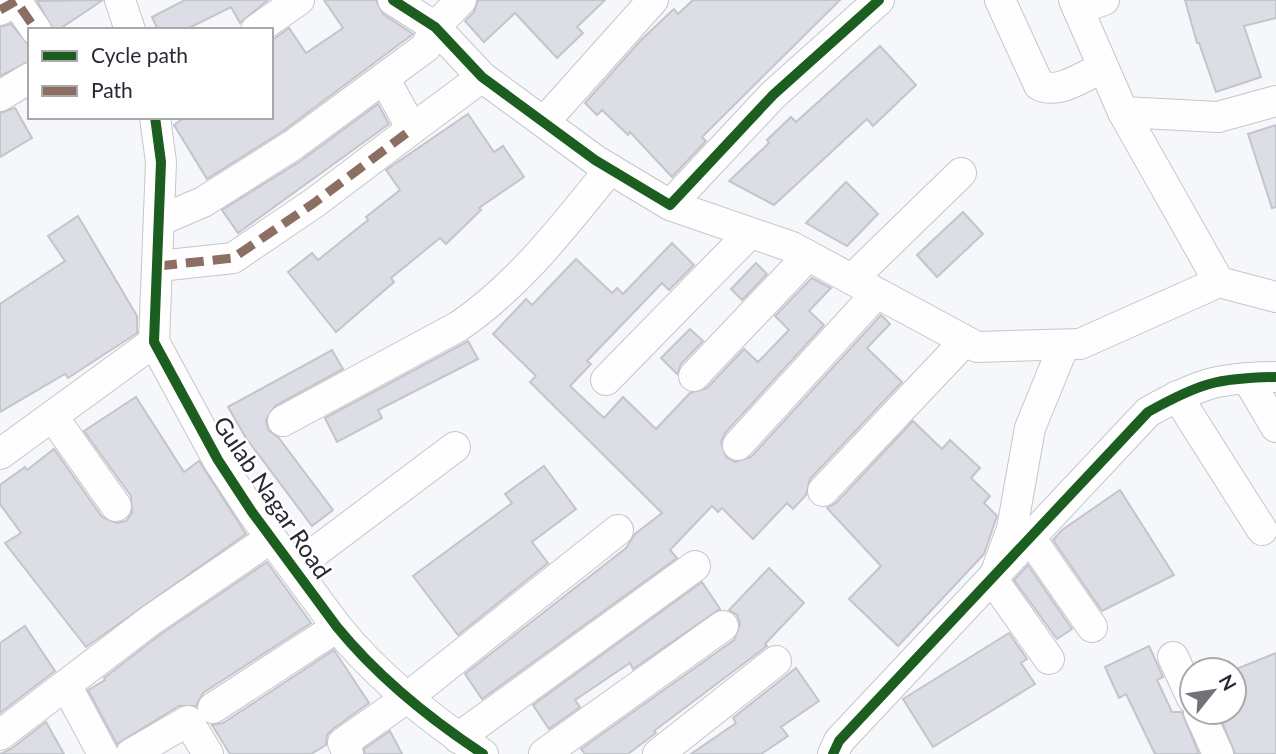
<svg xmlns="http://www.w3.org/2000/svg" width="1276" height="754" font-family="Lato,sans-serif">
<style>
.building{fill:#dcdde5;stroke:#c4c5cb;stroke-width:2}
.lines{fill:none;stroke-linecap:round;stroke-linejoin:round}
.minor-casing{stroke:#c4c6cb;stroke-width:32}
.minor{stroke:#fefefe;stroke-width:30}
.quiet{stroke:#8d6e63;stroke-width:9;stroke-dasharray:18 9;stroke-linecap:butt}
.cycleway-casing{stroke:#fff;stroke-width:15}
.cycleway{stroke:#1b5e20;stroke-width:10}
.labels{text-anchor:middle;dominant-baseline:central;stroke-width:5;stroke-linejoin:round;paint-order:stroke}
.street-label{font-size:24px;fill:#282933;stroke:#fff}
</style>
<rect width="100%" height="100%" fill="#f6f7fa"/>
<g class="building">
<polygon points="103,0 58,30 53,30 37,1"/>
<polygon points="185,0 268,0 240,23 231,7 185,30 158,30 152,17"/>
<polygon points="324,0 376,0 383,14 413,34 283,131 207,179 174,125 185,117 271,117 271,41 289,28 306,53 343,28"/>
<polygon points="478,0 605,0 577,27 583,33 557,58 515,13 484,42 465,21 474,12"/>
<polygon points="693,0 840,0 702,137 706,141 672,177 630,132 628,135 602,110 597,115 585,103 641,40 674,9 678,14"/>
<polygon points="1185,0 1276,0 1276,18 1244,26 1261,77 1216,92 1199,43 1197,43"/>
<polygon points="11,24 30,46 30,61 0,76 0,27"/>
<polygon points="880,46 916,85 873,126 867,119 774,205 729,181 769,143 767,140 791,117 796,122"/>
<polygon points="378,104 389,124 238,233 222,210 302,160"/>
<polygon points="15,108 32,138 0,157 0,113"/>
<polygon points="468,114 494,152 503,146 524,177 479,208 481,210 446,244 440,238 391,278 394,282 336,332 288,272 312,253 318,260 368,220 366,217 400,190 386,170"/>
<polygon points="1276,125 1276,207 1272,208 1248,134"/>
<polygon points="846,182 878,214 847,246 806,223"/>
<polygon points="963,212 983,234 937,277 917,255"/>
<polygon points="78,216 137,316 137,333 68,378 65,374 0,412 0,304 65,261 48,236"/>
<polygon points="672,243 694,265 669,290 662,283 587,361 591,364 570,386 604,418 623,397 656,429 690,393 707,388 744,349 758,362 789,330 775,316 812,278 831,288 809,311 824,325 725,433 721,442 726,457 735,462 751,457 881,315 890,324 867,348 902,382 810,479 806,495 793,509 787,503 753,539 722,508 718,512 712,506 670,550 677,558 482,699 465,674 626,548 635,534 662,513 530,382 536,376 493,334 526,299 532,305 576,259 612,293 617,288 623,294"/>
<polygon points="756,263 767,274 742,300 731,289"/>
<polygon points="690,329 703,341 681,364 677,374 661,358"/>
<polygon points="468,341 478,359 378,410 382,418 337,442 325,418"/>
<polygon points="332,350 343,369 275,406 266,420 268,430 278,437 333,510 312,526 246,438 228,407"/>
<polygon points="136,397 184,472 199,461 246,534 86,647 5,543 21,533 0,504 0,485 25,467 27,470 54,449 102,517 117,523 126,521 132,513 131,496 84,431"/>
<polygon points="913,421 942,449 950,440 980,468 971,478 990,496 984,503 997,516 984,554 898,646 849,599 881,566 827,508 836,503"/>
<polygon points="544,466 576,509 532,542 548,563 458,635 413,576 512,503 505,494"/>
<polygon points="1120,490 1174,575 1102,611 1053,540 1062,530"/>
<polygon points="267,562 311,623 203,693 196,706 179,706 117,744 88,690 105,680 104,678 161,634"/>
<polygon points="1028,565 1072,629 1057,639 1014,580"/>
<polygon points="769,568 804,603 765,644 767,646 654,731 656,733 628,754 585,754 581,749 734,640 740,624 737,615 729,610"/>
<polygon points="702,582 720,609 633,669 630,663 575,700 580,707 549,729 533,705"/>
<polygon points="25,626 55,671 0,713 0,643"/>
<polygon points="1009,633 1027,659 1021,663 1035,684 933,747 903,699"/>
<polygon points="1149,646 1163,677 1157,680 1172,712 1182,712 1199,754 1155,754 1126,694 1119,698 1105,667"/>
<polygon points="334,650 369,703 333,729 327,735 326,745 311,754 230,754 212,725 223,723"/>
<polygon points="1276,653 1276,754 1235,754 1218,712 1234,712 1234,670"/>
<polygon points="796,668 819,701 781,727 788,736 761,754 691,754 736,723 733,718"/>
<polygon points="46,722 64,754 0,754 11,749"/>
<polygon points="390,731 402,754 365,754 364,749"/>
</g>
<g class="lines">
<defs>
<g id="minor">
<polyline points="120,0 130,30"/>
<polyline points="393,0 435,27 482,77 595,160 670,205 773,95 879,0"/>
<path d="M1000,0l39,85c20,10 44,-9 63,-17"/>
<polyline points="1074,0 1123,112 1219,282 1276,297"/>
<polyline points="1078,9 1104,0"/>
<polyline points="0,10 16,1 36,30"/>
<polyline points="256,30 299,0"/>
<polyline points="384,78 412,129 482,77"/>
<polyline points="0,96 30,78"/>
<polyline points="1123,112 1218,117 1276,101"/>
<path d="M155,117l6,45 -7,180 64,118 34,52 85,115c40,49 93,92 146,127"/>
<polyline points="544,122 653,0"/>
<polyline points="670,205 792,247 977,347 1080,344 1219,282"/>
<polyline points="161,220 203,202 293,145 384,78 426,47 435,27 461,0"/>
<polyline points="159,266 233,258 314,203 412,129"/>
<polyline points="852,279 961,173"/>
<polyline points="694,376 808,256"/>
<polyline points="1247,378 1276,427"/>
<polyline points="606,380 750,233"/>
<polyline points="1177,396 1262,530"/>
<polyline points="53,417 116,506"/>
<path d="M283,421l176,-95c61,-42 105,-100 151,-157"/>
<polyline points="738,445 876,294"/>
<polyline points="0,454 154,342"/>
<polyline points="823,491 965,341"/>
<polyline points="1031,539 1092,627"/>
<polyline points="294,568 455,447"/>
<polyline points="1173,657 1192,698"/>
<polyline points="1049,659 993,580 1012,529 1030,428 1064,345"/>
<polyline points="66,685 103,754"/>
<polyline points="213,708 337,627"/>
<polyline points="1199,712 1218,754"/>
<polyline points="0,735 151,620 271,538"/>
<polyline points="458,738 695,566"/>
<polyline points="131,754 188,721 208,754"/>
<polyline points="348,754 343,743 408,697 618,530"/>
<polyline points="544,754 723,626"/>
<polyline points="658,754 776,661"/>
<path d="M833,754l6,-13 309,-329c52,-29 69,-34 128,-35"/>
</g>
</defs>
<use href="#minor" class="minor-casing"/>
<use href="#minor" class="minor"/>
<g class="quiet">
<polyline points="0,10 16,1 36,30"/>
<polyline points="159,266 233,258 314,203 412,129"/>
</g>
<defs>
<g id="cycleway">
<polyline points="393,0 435,27 482,77 595,160 670,205 773,95 879,0"/>
<path d="M155,117l6,45 -7,180 64,118 34,52 85,115c40,49 93,92 146,127"/>
<path d="M833,754l6,-13 309,-329c52,-29 69,-34 128,-35"/>
</g>
</defs>
<use href="#cycleway" class="cycleway-casing"/>
<use href="#cycleway" class="cycleway"/>
</g>
<g class="labels">
<g class="street-label">
<text transform="translate(273 497) rotate(56)">Gulab Nagar Road</text>
</g>
</g>
<rect x="28" y="28" width="245" height="91" fill="#ffffff" stroke="#a9a9ad" stroke-width="2"/>
<rect x="42" y="51" width="35" height="10" fill="#1b5e20" stroke="#a9a9ad" stroke-width="2"/>
<text x="91" y="63" font-size="21" fill="#282933">Cycle path</text>
<rect x="42" y="86" width="35" height="10" fill="#8d6e63" stroke="#a9a9ad" stroke-width="2"/>
<text x="91" y="98" font-size="21" fill="#282933">Path</text>
<g transform="translate(1213 691) rotate(60)"><circle r="33" fill="#ffffff" stroke="#a9a9ad" stroke-width="2"/>
<path d="M0-5L12 26L0 18L-12 26Z" fill="#707179"/>
<text y="-10" font-size="19" font-weight="bold" text-anchor="middle" fill="#282933">N</text>
</g>
</svg>
